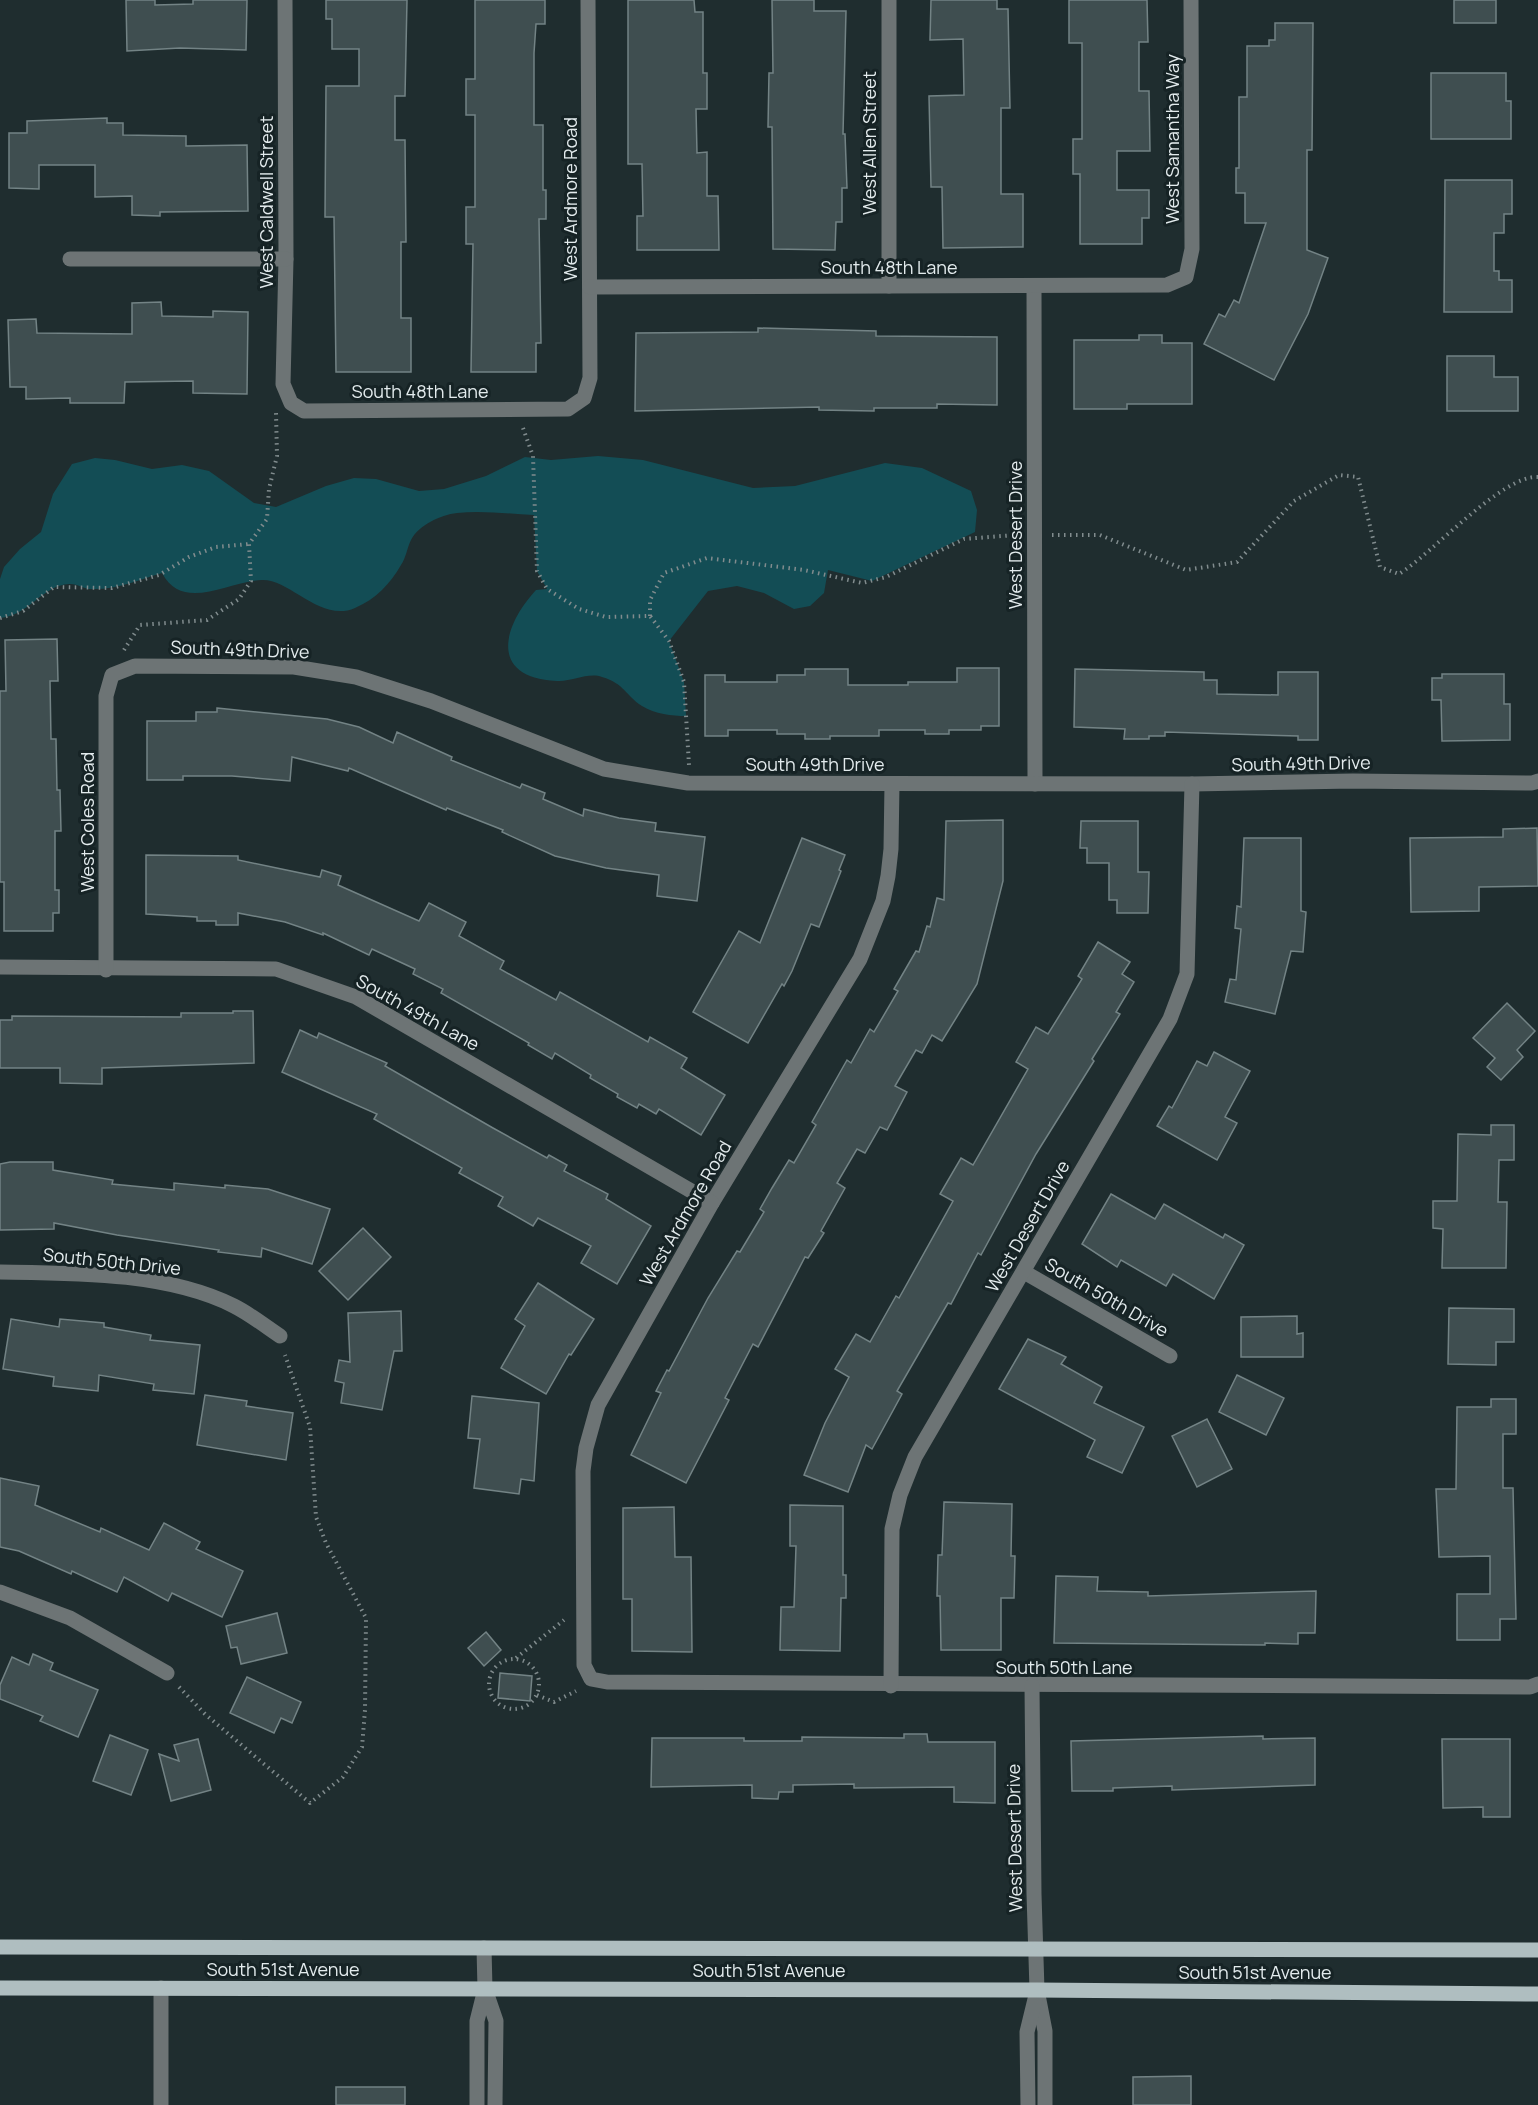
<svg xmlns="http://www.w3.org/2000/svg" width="1538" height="2105" font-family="Manrope,sans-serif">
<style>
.green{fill:#134d55}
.building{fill:#3f4e50;stroke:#738385;stroke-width:1.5}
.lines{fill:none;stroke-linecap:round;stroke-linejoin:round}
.path{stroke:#818c8e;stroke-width:4;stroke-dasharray:1.5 4.5;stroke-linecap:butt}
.minor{stroke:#6d7475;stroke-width:15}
.major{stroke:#afbec0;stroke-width:15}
.labels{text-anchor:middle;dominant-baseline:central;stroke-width:6;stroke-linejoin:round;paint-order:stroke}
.street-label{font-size:18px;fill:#e3ebed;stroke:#162325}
</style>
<rect width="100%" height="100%" fill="#1f2d2f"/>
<path class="green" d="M598,456l45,4 110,28 42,-2 90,-23 37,5 49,23 6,19 -2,22 -103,49 -44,-11 -4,23 -14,13 -16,3 -30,-16 -27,-7 -29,5 -39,50 15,41 2,34c-14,0 -31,-2 -44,-10 -17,-11 -17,-22 -40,-29 -14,-5 -30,5 -45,4 -67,-3 -56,-53 -21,-91l11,-1 -10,-18 -3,-56c-25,-1 -52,-5 -77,-2 -17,2 -38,12 -46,27 -4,8 -5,18 -10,25 -11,19 -25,34 -46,43 -34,15 -65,-29 -93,-28 -34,1 -79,33 -100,-7 -23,7 -46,17 -71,16 -7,0 -15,-6 -22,-5 -26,1 -41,32 -69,34v-39l4,-12 16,-18 21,-17 12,-38 19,-30 23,-6 20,2 37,9 30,-4 27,6 45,32 22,4 50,-21 28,-8 22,1 43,12 25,-2 42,-13 39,-19 26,3z"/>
<g class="building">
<polygon points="126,0 155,0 155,5 193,4 193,0 247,0 246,50 180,48 127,51"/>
<polygon points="326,0 407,0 405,96 395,96 395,140 405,140 406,242 401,242 401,318 411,318 411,372 336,372 334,217 325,217 326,86 359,86 359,49 332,49 332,19 326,19"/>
<polygon points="475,0 545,0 545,24 536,24 534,53 534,125 543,125 543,190 546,190 546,219 539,219 541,343 536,343 536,372 471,372 473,244 466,244 466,207 475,207 475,115 466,115 466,79 475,79"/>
<polygon points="628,0 694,0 695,12 703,12 703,73 707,73 707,109 696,109 697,153 707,152 707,196 718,196 719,250 637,250 637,216 643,216 642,164 628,164"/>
<polygon points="772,0 814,0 814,11 846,11 843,134 845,134 847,188 842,188 842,222 836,222 835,250 773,249 772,127 768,127 769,73 773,73"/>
<polygon points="931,0 997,0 997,9 1008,9 1010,108 1001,108 1001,194 1023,194 1023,247 943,248 942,187 931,187 929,96 964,95 963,39 930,40"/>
<polygon points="1069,0 1147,0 1148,42 1139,42 1139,91 1149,91 1150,151 1117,151 1117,190 1149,190 1149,218 1142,218 1142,244 1080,244 1080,174 1073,174 1073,139 1082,139 1082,43 1069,43"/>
<rect x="1454" y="0" width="42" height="23"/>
<polygon points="1275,23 1313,23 1312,150 1307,150 1307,250 1328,258 1308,314 1274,380 1204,344 1219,314 1225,317 1234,300 1239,303 1266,223 1245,223 1245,193 1236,193 1236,168 1239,168 1239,97 1247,97 1247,46 1269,46 1269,40 1275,40"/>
<polygon points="1431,73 1506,73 1506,101 1511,101 1511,139 1431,139"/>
<polygon points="107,118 107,123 123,123 123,135 186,136 186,146 247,145 248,211 160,212 160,216 132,215 132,196 95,197 95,165 39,165 39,189 9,188 9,133 27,133 27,121"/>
<polygon points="1445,180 1512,180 1512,214 1504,214 1504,233 1494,233 1494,271 1499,271 1499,280 1512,280 1512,312 1444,312"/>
<polygon points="161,302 162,316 213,317 213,311 248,312 247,394 193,393 193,381 125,382 124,403 70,403 70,398 26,399 26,387 10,387 8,320 36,319 37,333 132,334 132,303"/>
<polygon points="758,328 876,331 876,336 997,337 997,405 937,404 937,408 874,408 874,411 819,410 819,407 635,411 636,333 758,332"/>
<polygon points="1139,335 1162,335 1162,343 1192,343 1192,404 1127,404 1127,409 1074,409 1074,340 1139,340"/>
<polygon points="1447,356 1494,356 1494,377 1518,377 1518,411 1447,411"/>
<polygon points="57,639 58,681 50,681 51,739 56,739 57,790 60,790 61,831 55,831 55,890 59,890 59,913 53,913 53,931 4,931 4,882 0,882 0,691 6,691 5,640"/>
<polygon points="957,668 999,668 999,726 981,726 981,730 949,730 949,734 925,734 925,730 879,730 879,736 830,736 830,739 805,739 805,734 777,734 777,730 728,730 728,736 705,736 705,675 725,675 725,682 777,682 777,675 805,675 805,669 848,669 848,685 908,685 908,682 957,682"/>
<polygon points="1075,669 1204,672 1204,680 1217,680 1217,694 1278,695 1278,672 1318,672 1318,740 1298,740 1298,736 1165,732 1165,736 1149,736 1149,739 1124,739 1125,729 1074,727"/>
<polygon points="1442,674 1504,674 1504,704 1510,704 1510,740 1442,741 1441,700 1432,700 1432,678 1442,678"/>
<polygon points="217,708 327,719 359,727 393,743 397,732 452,757 451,760 520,788 522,784 545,793 543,799 583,816 584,809 619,818 656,823 655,831 705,837 697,901 657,896 659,875 606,868 555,856 502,832 503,830 447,808 446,810 349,768 348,771 292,757 290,781 232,776 183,776 183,780 147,780 147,721 196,721 196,712 217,712"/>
<polygon points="1003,820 1003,881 977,984 942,1041 932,1035 922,1053 916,1050 895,1086 907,1092 887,1130 880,1127 865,1153 857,1149 837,1183 845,1188 821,1231 824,1233 808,1258 805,1257 758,1347 753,1344 725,1398 729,1400 686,1483 631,1455 661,1393 656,1391 667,1370 669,1371 708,1298 737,1251 740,1252 764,1212 760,1209 772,1188 789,1160 794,1163 816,1125 812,1122 847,1060 851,1063 870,1029 874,1032 898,991 894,989 916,951 919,952 927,926 930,927 937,898 944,900 946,821"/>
<polygon points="1081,821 1138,821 1138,872 1149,872 1148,913 1117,913 1117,900 1109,900 1109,863 1087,863 1087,848 1080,848"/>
<polygon points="1537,828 1538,886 1479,887 1479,911 1411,912 1410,838 1503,837 1503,829"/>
<polygon points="802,838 845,855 839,870 841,871 819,927 811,924 792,971 784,986 782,984 748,1043 693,1012 739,931 760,943"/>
<polygon points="1244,838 1301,838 1301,911 1306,912 1303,952 1291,951 1275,1014 1225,1002 1230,979 1236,980 1241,929 1235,928 1237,906 1241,907"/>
<polygon points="146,855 238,856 238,860 320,877 322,870 341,876 338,885 419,921 429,903 466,922 459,936 504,961 500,969 556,1000 560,992 648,1042 650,1037 687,1058 681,1068 725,1095 701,1135 659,1109 656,1114 639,1104 637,1108 617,1097 618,1094 590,1078 591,1075 555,1053 552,1059 528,1045 529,1043 441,993 443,989 413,974 415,969 372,949 369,955 323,933 323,935 285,922 238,913 238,925 216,925 216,921 197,921 197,917 146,914"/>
<polygon points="1098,942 1130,962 1122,974 1134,982 1116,1012 1120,1014 1092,1059 1094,1061 1036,1154 981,1255 978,1253 951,1304 948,1303 897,1391 902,1394 872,1449 866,1445 848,1492 804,1475 825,1423 849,1377 835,1369 856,1334 870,1342 896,1296 899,1298 953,1201 940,1194 961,1158 973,1165 1028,1069 1016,1062 1036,1027 1048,1034 1082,979 1078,976"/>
<polygon points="1507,1003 1535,1031 1517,1050 1523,1057 1501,1080 1487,1067 1495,1058 1473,1038"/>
<polygon points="233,1011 253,1011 254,1063 102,1068 102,1084 60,1083 60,1068 0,1068 0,1020 12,1020 12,1016 181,1017 181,1013 233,1013"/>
<polygon points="300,1030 317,1038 319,1033 387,1063 385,1066 493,1128 547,1158 549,1155 567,1165 564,1171 608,1194 606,1199 651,1226 617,1284 581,1263 591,1246 538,1218 533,1226 498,1206 503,1197 459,1173 462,1168 374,1119 377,1114 282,1072"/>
<polygon points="1214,1052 1250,1071 1225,1117 1237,1123 1217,1160 1157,1126 1169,1106 1172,1108 1197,1061 1207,1066"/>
<polygon points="1491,1125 1514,1125 1514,1160 1499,1160 1498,1202 1507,1202 1506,1268 1442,1268 1443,1229 1433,1228 1433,1201 1457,1201 1458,1134 1491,1135"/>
<polygon points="10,1162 53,1162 53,1170 113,1180 112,1184 174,1190 174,1183 225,1188 225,1185 268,1189 330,1209 312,1264 262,1248 261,1257 218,1252 219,1250 117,1235 54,1223 54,1229 0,1230 0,1164"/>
<polygon points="1111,1194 1155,1219 1164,1204 1223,1238 1225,1234 1244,1245 1214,1299 1173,1274 1166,1286 1121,1260 1117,1267 1082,1244"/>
<polygon points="363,1228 391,1257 348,1300 319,1271"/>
<polygon points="538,1283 594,1319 571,1355 569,1354 546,1394 501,1368 525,1326 515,1319"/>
<polygon points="1449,1308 1514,1309 1514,1342 1496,1342 1496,1365 1448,1364"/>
<polygon points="401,1311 402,1351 394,1351 382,1410 341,1403 344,1383 335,1381 339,1360 350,1362 348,1313"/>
<polygon points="1297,1316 1297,1334 1303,1333 1303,1357 1241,1357 1241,1317"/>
<polygon points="11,1319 59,1327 60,1319 104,1323 104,1327 151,1335 150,1340 200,1345 194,1394 153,1390 154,1384 99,1375 98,1391 53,1386 54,1377 3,1369"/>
<polygon points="1028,1339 1066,1357 1061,1364 1102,1387 1094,1403 1144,1427 1122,1473 1087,1457 1095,1440 999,1389"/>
<polygon points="1237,1375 1284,1398 1266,1435 1219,1412"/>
<polygon points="205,1395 247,1401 246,1406 293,1413 286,1460 197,1445"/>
<polygon points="472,1396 539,1403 534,1481 521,1479 519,1494 474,1488 480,1439 468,1438"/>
<polygon points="1491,1399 1516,1399 1516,1434 1503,1434 1503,1488 1513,1488 1516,1619 1500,1619 1500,1640 1457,1640 1457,1594 1490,1594 1490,1556 1439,1557 1436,1489 1456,1489 1457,1407 1491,1407"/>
<polygon points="1207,1419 1232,1469 1197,1487 1172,1436"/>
<polygon points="0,1478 39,1486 35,1505 100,1532 101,1528 149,1550 164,1523 200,1542 196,1549 243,1571 222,1617 172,1593 168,1601 124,1577 117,1592 72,1571 71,1574 19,1551 0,1547"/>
<polygon points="944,1502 1012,1504 1011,1556 1015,1556 1014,1598 1001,1598 1001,1650 941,1650 940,1596 937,1596 938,1555 942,1555"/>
<polygon points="790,1505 843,1506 843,1575 846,1575 846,1598 841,1598 840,1651 780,1650 781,1607 794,1607 796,1546 790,1546"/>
<polygon points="674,1507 675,1557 691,1557 692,1652 632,1651 632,1599 623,1599 623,1508"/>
<polygon points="1056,1576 1098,1577 1097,1591 1148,1592 1148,1596 1316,1591 1315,1633 1298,1633 1298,1644 1265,1643 1265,1645 1054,1643"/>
<polygon points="277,1613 287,1653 241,1664 237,1647 231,1648 226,1626"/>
<polygon points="486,1632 501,1650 484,1666 468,1648"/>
<polygon points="33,1654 53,1663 50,1670 98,1690 78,1737 40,1721 43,1716 0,1699 0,1685 12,1657 29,1665"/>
<polygon points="500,1673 532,1676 530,1701 498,1698"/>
<polygon points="247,1677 301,1702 292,1723 281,1718 274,1733 230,1713"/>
<polygon points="904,1734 927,1734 928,1742 995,1742 995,1803 954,1802 954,1787 854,1788 854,1784 793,1785 793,1792 779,1792 778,1799 752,1798 752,1785 651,1787 652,1738 744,1738 744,1741 802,1741 802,1737 904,1738"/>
<polygon points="110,1735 148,1750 131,1795 93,1781"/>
<polygon points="1263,1736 1263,1739 1315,1738 1315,1785 1172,1790 1172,1786 1113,1788 1113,1791 1072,1791 1071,1741"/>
<polygon points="198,1739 211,1790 171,1801 159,1754 179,1761 174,1745"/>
<polygon points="1442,1739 1510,1739 1510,1817 1483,1817 1483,1807 1443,1808"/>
<polygon points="1191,2076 1191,2105 1133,2105 1133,2077"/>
<rect x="336" y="2087" width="69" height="18"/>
</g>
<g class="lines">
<g class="path">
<polyline points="523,428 533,456 537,571 547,589 579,609 606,617 650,616 669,641 684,682 689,765"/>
<path d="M1052,535h48l86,35 51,-8 57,-61 45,-26 19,2 22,90 19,7c34,-21 103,-99 139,-97"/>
<polyline points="650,616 650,600 664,573 707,558 804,570 862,583 886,577 964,539 1015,535"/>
<polyline points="0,618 23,611 54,587 112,588 159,575 189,557 216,547 249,544"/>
<polyline points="124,650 140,625 207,620 239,599 251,581 249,544 267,519 269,489 277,456 276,413"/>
<polyline points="516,1658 564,1620"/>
<circle cx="514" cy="1684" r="25"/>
<polyline points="179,1687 205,1714 310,1803 343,1777 362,1747 365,1710 366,1618 326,1543 316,1517 310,1427 285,1355"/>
<polyline points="537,1695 554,1702 576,1691"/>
</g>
<g class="minor">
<polyline points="285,0 286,259 283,384 291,403 304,411 568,409 584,398 590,378 588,0"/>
<polyline points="889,0 889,286"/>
<polyline points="70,259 286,259"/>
<polyline points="1034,286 1035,784"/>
<polyline points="590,287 1167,285 1186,277 1192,249 1191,0"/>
<polyline points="892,784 891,849 888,876 883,901 860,959 712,1203 598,1405 586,1448 583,1471 584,1665 591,1679 607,1682 1530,1687 1538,1684"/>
<polyline points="0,967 276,969 356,997 712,1203"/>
<polyline points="106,970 106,696 112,675 135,666 294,667 356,677 431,701 604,769 688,783 1192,784 1353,781 1532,783 1538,781"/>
<path d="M0,1272c73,1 167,0 234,34 16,8 31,20 46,30"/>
<polyline points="1024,1272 1170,1356"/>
<polyline points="0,1592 70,1618 167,1673"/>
<polyline points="891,1686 892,1529 900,1495 915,1457 1170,1019 1187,974 1192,784"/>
<polyline points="1032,1686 1034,1894 1037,1990 1045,2031 1045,2105"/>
<polyline points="161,1988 161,2105"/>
<polyline points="485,1989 496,2021 495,2105"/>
<polyline points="477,2105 477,2021 485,1989 484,1948"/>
<polyline points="1028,2105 1027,2032 1036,1995"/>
</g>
<g class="major">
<polyline points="0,1947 1538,1950"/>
<polyline points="0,1988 1037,1990 1538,1994"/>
</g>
</g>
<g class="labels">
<g class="street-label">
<text transform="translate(1172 139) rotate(-90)">West Samantha Way</text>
<text transform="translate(869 143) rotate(-90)">West Allen Street</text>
<text transform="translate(570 199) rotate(-90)">West Ardmore Road</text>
<text transform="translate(266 202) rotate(-90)">West Caldwell Street</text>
<text x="889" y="267">South 48th Lane</text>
<text x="420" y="391">South 48th Lane</text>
<text transform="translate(1015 535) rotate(-90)">West Desert Drive</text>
<text transform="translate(240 649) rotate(2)">South 49th Drive</text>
<text transform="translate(1301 763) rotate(-1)">South 49th Drive</text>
<text x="815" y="764">South 49th Drive</text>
<text transform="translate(87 822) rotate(-90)">West Coles Road</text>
<text transform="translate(418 1012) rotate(29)">South 49th Lane</text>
<text transform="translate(685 1213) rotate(-60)">West Ardmore Road</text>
<text transform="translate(1027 1226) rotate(-60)">West Desert Drive</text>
<text transform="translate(112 1261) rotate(6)">South 50th Drive</text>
<text transform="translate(1107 1297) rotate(30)">South 50th Drive</text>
<text x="1064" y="1667">South 50th Lane</text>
<text transform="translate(1014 1838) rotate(-91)">West Desert Drive</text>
<text x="283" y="1969">South 51st Avenue</text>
<text x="769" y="1970">South 51st Avenue</text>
<text x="1255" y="1972">South 51st Avenue</text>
</g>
</g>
</svg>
